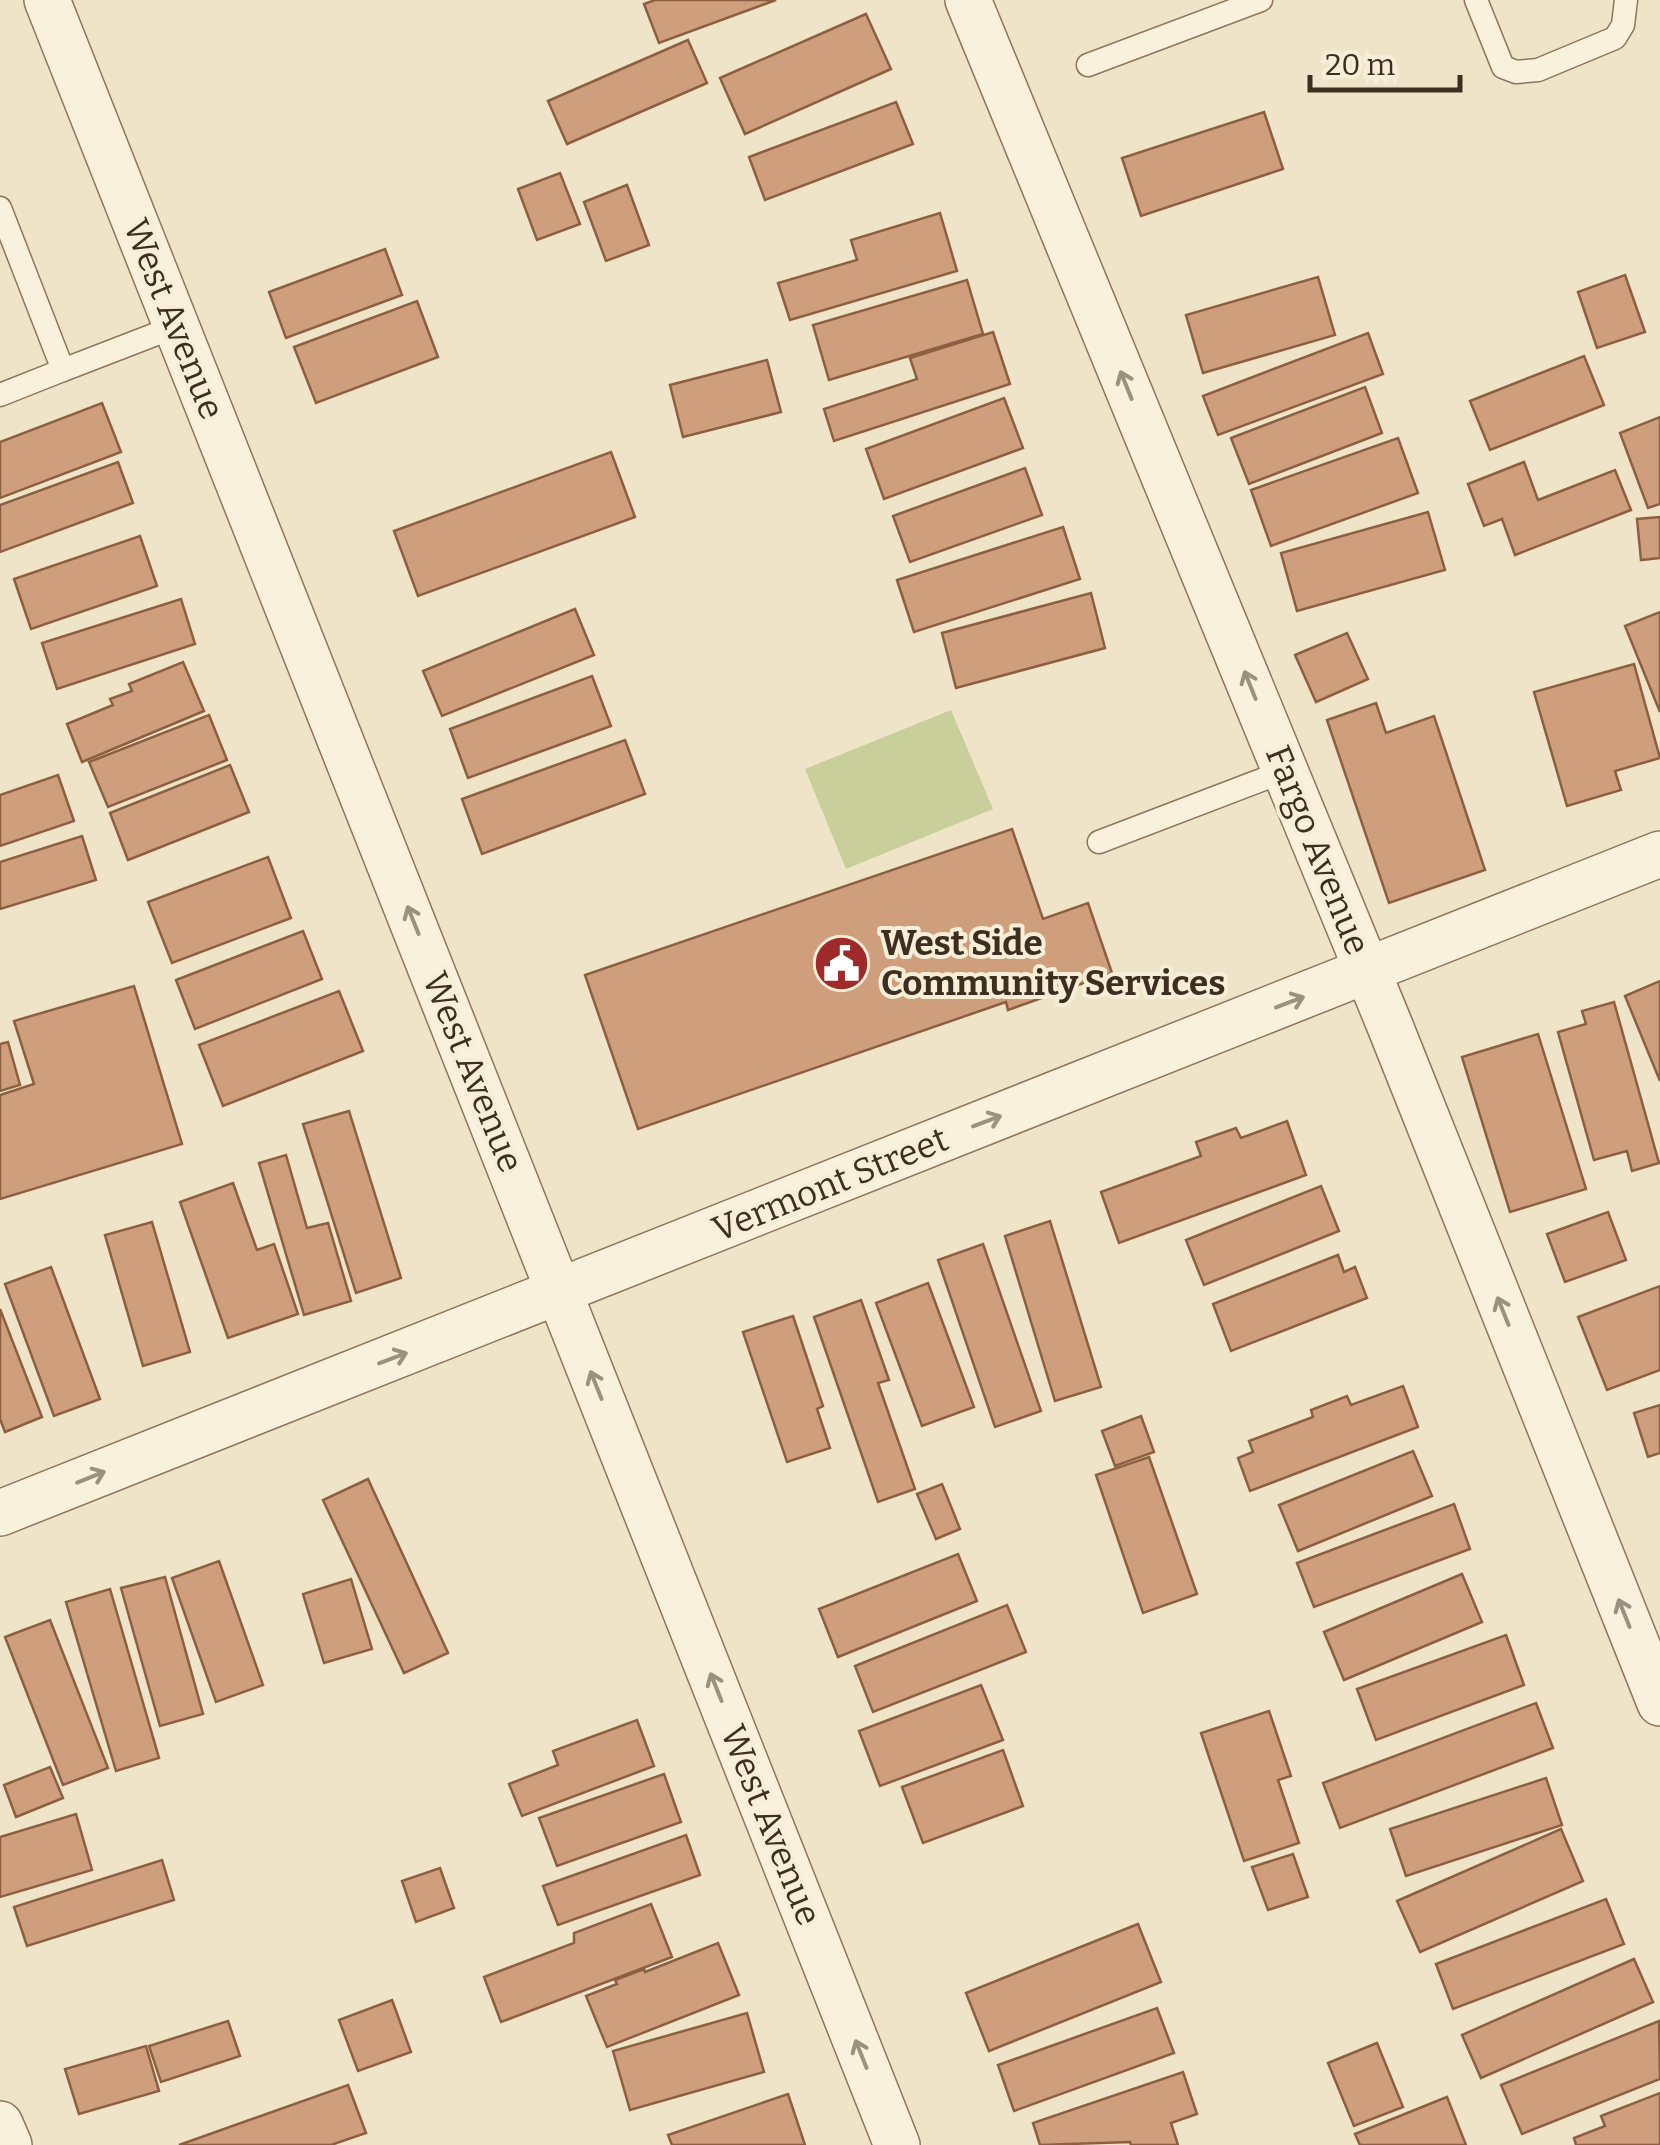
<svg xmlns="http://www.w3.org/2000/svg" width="1660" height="2145" font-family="Bitter,serif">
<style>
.green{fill:#c9cf9b}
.building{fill:#cf9f7d;stroke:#8d5f41;stroke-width:2.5}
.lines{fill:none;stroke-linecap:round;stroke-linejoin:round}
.lane-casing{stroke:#8d765c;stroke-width:25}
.street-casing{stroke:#8d765c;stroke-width:48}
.lane{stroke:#faf1dc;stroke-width:22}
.street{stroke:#faf1dc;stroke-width:45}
.oneway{stroke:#9c907e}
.labels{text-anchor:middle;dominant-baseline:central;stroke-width:8;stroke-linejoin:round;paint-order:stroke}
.street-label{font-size:35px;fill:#3d2e20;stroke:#f7eed8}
.poi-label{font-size:35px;font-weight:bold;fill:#3d2e20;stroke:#f7eed8;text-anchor:start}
</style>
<rect width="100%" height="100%" fill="#f0e4c8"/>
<polygon class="green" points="951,710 993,809 846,869 805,769"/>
<g class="building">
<polygon points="655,0 776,0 659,43 644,4"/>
<polygon points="866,14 891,69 745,134 720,78"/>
<polygon points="688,40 707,83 567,144 548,101"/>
<polygon points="896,102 913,144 765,200 749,157"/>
<polygon points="1264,112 1283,169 1141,216 1122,158"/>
<polygon points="560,173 580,224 537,240 518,189"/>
<polygon points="627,185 649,245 606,261 584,202"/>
<polygon points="940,213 957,271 790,320 778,283 857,260 851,240"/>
<polygon points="385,249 402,295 286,338 269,292"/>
<polygon points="1625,275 1645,332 1597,348 1578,292"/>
<polygon points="1318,277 1335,335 1203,373 1186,315"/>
<polygon points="967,280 983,334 829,380 813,325"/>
<polygon points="417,301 438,357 316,403 294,347"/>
<polygon points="993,332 1010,384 834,441 824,409 917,379 910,358"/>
<polygon points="1368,333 1383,374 1218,435 1203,396"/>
<polygon points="1584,356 1604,405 1490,450 1470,401"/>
<polygon points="767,360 781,412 683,437 670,385"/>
<polygon points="1365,387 1382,433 1249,484 1231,438"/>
<polygon points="1004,398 1023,448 884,499 866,449"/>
<polygon points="102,403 121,452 0,498 0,442"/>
<polygon points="1660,417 1660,504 1648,508 1620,433"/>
<polygon points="1398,438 1418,493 1271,546 1251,490"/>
<polygon points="611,452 635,517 418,596 394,531"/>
<polygon points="118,462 133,503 0,552 0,505"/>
<polygon points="1524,462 1538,500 1615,470 1631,510 1515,555 1502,519 1484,526 1468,484"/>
<polygon points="1025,468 1042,515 910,562 893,516"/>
<polygon points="1428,512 1445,570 1297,611 1281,553"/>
<polygon points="1660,517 1660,558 1641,560 1637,519"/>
<polygon points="1063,527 1080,579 914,632 897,580"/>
<polygon points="140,536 157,586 31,629 14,579"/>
<polygon points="1091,593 1105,648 956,688 942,633"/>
<polygon points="181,599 195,644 57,689 42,643"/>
<polygon points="575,609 594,655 442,716 423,671"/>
<polygon points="1660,612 1660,712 1625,626"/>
<polygon points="1347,633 1368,679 1316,702 1295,655"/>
<polygon points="183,662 204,711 82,762 67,724 113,705 110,699 132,691 129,684"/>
<polygon points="1634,664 1660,758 1615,771 1621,790 1567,806 1534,692"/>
<polygon points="592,676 611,726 468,778 450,729"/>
<polygon points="1376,703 1386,733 1434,716 1485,870 1389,903 1327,720"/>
<polygon points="209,715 227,760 108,807 89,762"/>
<polygon points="625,740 645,794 482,854 462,799"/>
<polygon points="230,765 249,812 128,860 110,813"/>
<polygon points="58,775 74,821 0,846 0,795"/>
<polygon points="1012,829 1043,919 1088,903 1112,973 1008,1010 1006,1002 638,1129 585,975"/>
<polygon points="82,836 96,880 0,909 0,862"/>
<polygon points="268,857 291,918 172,963 148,902"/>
<polygon points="303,931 322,979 195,1029 176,980"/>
<polygon points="1660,981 1660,1081 1625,996"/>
<polygon points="134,986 182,1144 0,1199 0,1095 34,1084 14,1021"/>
<polygon points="339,991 363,1051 223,1106 199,1045"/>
<polygon points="1614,1002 1659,1163 1632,1171 1627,1151 1594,1160 1558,1032 1586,1024 1582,1011"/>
<polygon points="1538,1034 1586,1189 1510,1212 1462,1057"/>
<polygon points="8,1042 20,1085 0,1091 0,1044"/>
<polygon points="349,1111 401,1278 356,1293 303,1124"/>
<polygon points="1287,1121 1306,1175 1119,1243 1101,1192 1201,1156 1196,1142 1236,1128 1241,1138"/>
<polygon points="286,1155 307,1228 328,1223 351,1301 304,1315 259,1163"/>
<polygon points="233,1183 257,1250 274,1244 298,1314 228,1338 180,1202"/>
<polygon points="1321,1186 1339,1231 1204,1285 1186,1240"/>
<polygon points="1608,1212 1626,1260 1565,1282 1547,1234"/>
<polygon points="1050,1221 1101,1387 1055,1401 1005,1236"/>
<polygon points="152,1222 190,1352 143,1366 105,1235"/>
<polygon points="983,1244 1041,1411 995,1427 938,1260"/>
<polygon points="1338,1255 1344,1272 1355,1267 1367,1298 1231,1351 1213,1304"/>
<polygon points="51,1267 100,1399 54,1416 5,1284"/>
<polygon points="928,1283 974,1407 922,1426 876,1303"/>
<polygon points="1660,1286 1660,1370 1607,1390 1578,1317"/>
<polygon points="861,1300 889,1380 878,1383 915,1489 878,1502 814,1317"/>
<polygon points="0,1309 42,1417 5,1432 0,1419"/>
<polygon points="793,1316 823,1406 817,1409 830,1448 787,1462 743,1332"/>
<polygon points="1403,1386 1418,1427 1250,1491 1238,1458 1253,1452 1249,1441 1313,1417 1311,1410 1347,1396 1351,1405"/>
<polygon points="1660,1405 1660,1453 1648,1457 1634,1413"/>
<polygon points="1141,1416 1154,1452 1115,1466 1102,1431"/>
<polygon points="1413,1451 1432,1496 1298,1551 1279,1505"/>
<polygon points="1149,1457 1197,1594 1143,1613 1096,1475"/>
<polygon points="368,1479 448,1653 404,1673 323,1500"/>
<polygon points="942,1484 960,1529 936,1539 917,1494"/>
<polygon points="1454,1504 1470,1549 1314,1607 1297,1563"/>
<polygon points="958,1554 977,1601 838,1657 819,1609"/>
<polygon points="219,1561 263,1685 216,1702 172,1578"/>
<polygon points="1462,1574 1482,1622 1344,1680 1324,1632"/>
<polygon points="165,1577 203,1714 160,1726 121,1588"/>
<polygon points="351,1579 372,1649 324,1663 303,1594"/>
<polygon points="110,1589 159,1758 116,1771 66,1602"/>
<polygon points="1007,1605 1026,1652 873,1712 855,1666"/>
<polygon points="50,1620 108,1768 63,1785 5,1637"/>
<polygon points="1506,1635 1524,1685 1376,1740 1357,1689"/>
<polygon points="981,1685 1003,1740 880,1786 859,1731"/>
<polygon points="1536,1703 1553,1748 1340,1828 1323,1783"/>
<polygon points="1269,1711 1291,1776 1278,1780 1299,1843 1244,1861 1201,1733"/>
<polygon points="637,1720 654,1766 522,1816 509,1784 558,1765 553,1751"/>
<polygon points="1003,1750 1023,1806 923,1843 902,1787"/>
<polygon points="50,1767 63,1798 16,1817 4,1785"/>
<polygon points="664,1774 681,1822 557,1866 539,1818"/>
<polygon points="1546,1778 1562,1825 1406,1876 1390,1829"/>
<polygon points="76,1814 92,1870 0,1897 0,1837"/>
<polygon points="1561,1829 1583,1881 1420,1952 1397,1901"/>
<polygon points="686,1835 700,1875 558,1925 543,1886"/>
<polygon points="1293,1854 1308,1897 1268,1910 1252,1867"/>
<polygon points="162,1860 174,1900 27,1946 14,1907"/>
<polygon points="440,1868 454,1908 416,1922 402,1881"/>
<polygon points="1606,1899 1624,1944 1453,2009 1436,1964"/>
<polygon points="651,1904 672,1957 501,2022 484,1977 574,1943 574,1933"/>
<polygon points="1138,1924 1161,1982 989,2051 966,1993"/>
<polygon points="718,1943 739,1995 607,2047 586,1996 617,1984 615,1980 644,1969 645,1972"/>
<polygon points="1634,1959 1653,2002 1481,2078 1462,2035"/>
<polygon points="392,2000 411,2052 358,2071 339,2020"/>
<polygon points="1157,2008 1174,2053 1014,2111 998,2065"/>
<polygon points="747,2013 764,2072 630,2110 613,2051"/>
<polygon points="228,2021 240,2056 161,2082 149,2046"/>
<polygon points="1659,2021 1660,2079 1522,2134 1501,2085"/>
<polygon points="1377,2043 1403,2107 1354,2126 1328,2063"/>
<polygon points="146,2046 159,2091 79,2114 65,2069"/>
<polygon points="1183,2072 1197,2114 1171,2123 1178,2145 1131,2145 1130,2142 1040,2145 1033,2123"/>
<polygon points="348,2085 366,2133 331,2145 179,2145"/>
<polygon points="1660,2093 1660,2145 1576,2145 1574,2138 1605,2126 1601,2116"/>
<polygon points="788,2094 805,2145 672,2145 668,2135"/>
<polygon points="1447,2097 1466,2145 1360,2145 1355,2134"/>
</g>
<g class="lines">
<defs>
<g id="lane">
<polyline points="1476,0 1503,67 1516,72 1538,70 1615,38 1623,25 1626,0"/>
<polyline points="1088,65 1261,0"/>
<polyline points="0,208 63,370 177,326"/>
<polyline points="0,395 63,370"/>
<polyline points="1099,842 1285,771"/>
</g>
<g id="street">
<polyline points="47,0 897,2145"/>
<polyline points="968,0 1390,1026 1660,1703"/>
<polyline points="0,1513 1660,854"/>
<polyline points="0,2124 9,2145"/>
</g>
</defs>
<use href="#lane" class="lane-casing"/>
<use href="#street" class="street-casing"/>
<use href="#lane" class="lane"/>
<use href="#street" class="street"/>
</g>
<defs><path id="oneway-shaft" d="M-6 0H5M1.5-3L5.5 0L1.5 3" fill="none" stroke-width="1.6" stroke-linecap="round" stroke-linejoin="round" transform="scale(2.5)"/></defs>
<g class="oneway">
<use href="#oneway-shaft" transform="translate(1126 385) rotate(-112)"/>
<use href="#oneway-shaft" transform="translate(1250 685) rotate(-112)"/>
<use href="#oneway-shaft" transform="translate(413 920) rotate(-112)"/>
<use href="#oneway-shaft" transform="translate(1290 1002) rotate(-21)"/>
<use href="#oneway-shaft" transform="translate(987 1121) rotate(-21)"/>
<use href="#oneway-shaft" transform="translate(1503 1311) rotate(-112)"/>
<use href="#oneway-shaft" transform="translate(393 1358) rotate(-21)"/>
<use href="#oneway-shaft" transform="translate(596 1385) rotate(-112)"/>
<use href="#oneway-shaft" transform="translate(91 1477) rotate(-22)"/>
<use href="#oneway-shaft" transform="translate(1624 1613) rotate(-112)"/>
<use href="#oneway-shaft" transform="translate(716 1687) rotate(-112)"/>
<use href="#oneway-shaft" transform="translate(861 2054) rotate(-112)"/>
</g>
<defs>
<symbol id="civic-disc" viewBox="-11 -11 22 22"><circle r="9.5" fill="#9e2a2b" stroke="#f7eed8"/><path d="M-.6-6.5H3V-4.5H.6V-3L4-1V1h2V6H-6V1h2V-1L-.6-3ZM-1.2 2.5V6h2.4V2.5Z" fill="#fff"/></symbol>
</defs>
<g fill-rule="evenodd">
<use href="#civic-disc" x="810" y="932" width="63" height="63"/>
</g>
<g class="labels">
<g class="street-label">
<text transform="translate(174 319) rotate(68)">West Avenue</text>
<text transform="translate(1318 850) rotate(68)">Fargo Avenue</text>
<text transform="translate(473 1072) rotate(68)">West Avenue</text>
<text transform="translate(830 1184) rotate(-22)">Vermont Street</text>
<text transform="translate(771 1825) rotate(68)">West Avenue</text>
</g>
<g class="poi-label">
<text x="881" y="943">West Side<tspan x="881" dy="40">Community Services</tspan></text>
</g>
</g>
<path d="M1310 75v15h150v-15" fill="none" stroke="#3d2e20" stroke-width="5"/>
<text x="1325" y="75" font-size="30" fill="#3d2e20" stroke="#f7eed8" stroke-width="8" paint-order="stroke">20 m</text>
</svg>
